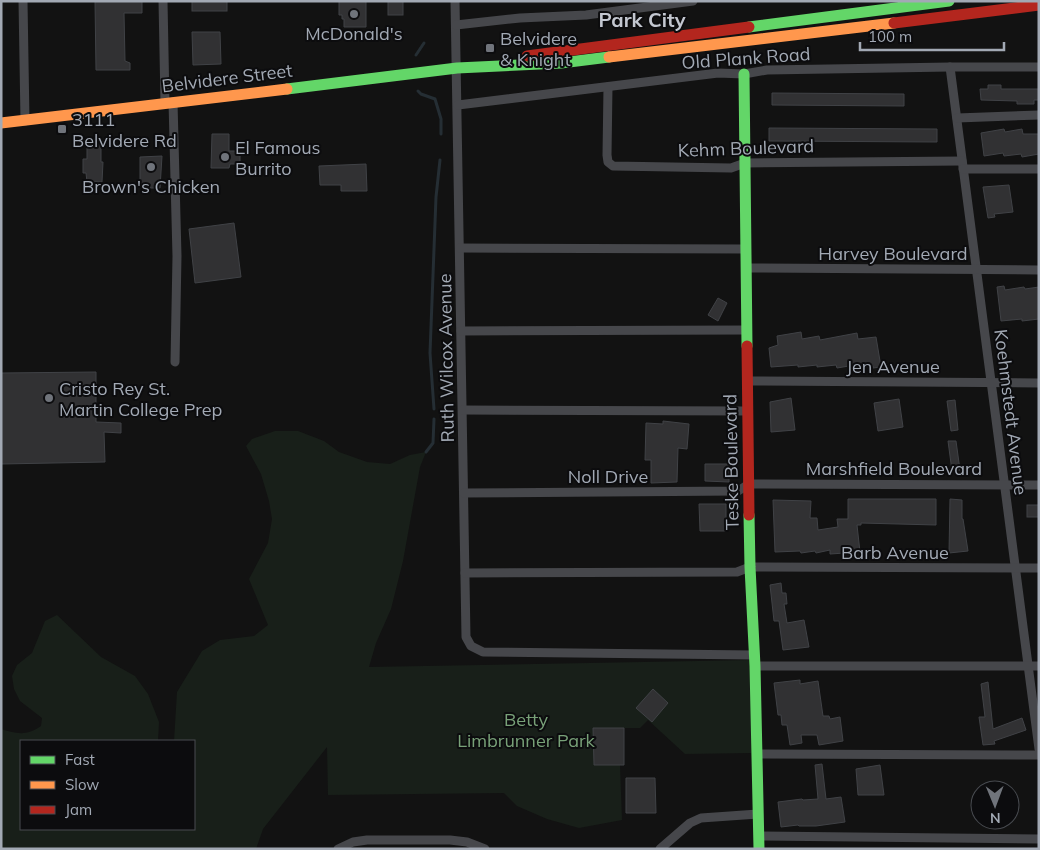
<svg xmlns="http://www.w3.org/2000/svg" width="1040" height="850" font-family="Mulish,sans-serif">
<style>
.green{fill:#181f19}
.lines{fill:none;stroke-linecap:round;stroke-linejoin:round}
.stream{stroke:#252e34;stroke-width:3}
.building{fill:#313133;stroke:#404246}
.street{stroke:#46474b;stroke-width:9}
.fast{stroke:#63d668;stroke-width:11}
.slow{stroke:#ff974d;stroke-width:11}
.jam{stroke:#b3261e;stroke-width:11}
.poi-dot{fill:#70747b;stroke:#0c0c0e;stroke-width:2}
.labels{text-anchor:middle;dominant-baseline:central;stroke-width:4;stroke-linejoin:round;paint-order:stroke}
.poi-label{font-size:18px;fill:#a2a9b4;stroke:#0c0c0e;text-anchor:start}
.street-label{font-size:18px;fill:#a2a9b4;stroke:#0c0c0e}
.park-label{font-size:18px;fill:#78a178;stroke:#0c0c0e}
.quarter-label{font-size:20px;font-weight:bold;fill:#c3c7d0;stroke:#0c0c0e}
</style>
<rect width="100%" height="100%" fill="#121212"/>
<path class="green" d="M275,431h23l26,10 15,11 28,10 23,2 20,-9 16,-3 -6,15 -17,94 -12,48 -15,34 -7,24 382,-7v93l-66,1 -37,-34 -8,8h-47l1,37h26l2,55 -43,8 -32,-9 -30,-13 -13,-13 -176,2 -1,-48 -64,82 -7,20h-255v-120c16,5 26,7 40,-3l1,-8 -22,-17 -6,-12 -2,-13 5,-11 15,-12 13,-32 12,-6 44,42 34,19 13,18 11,28 -1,19h-137v88h173v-88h-20l3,-49 25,-41 18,-11 34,-4 14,-11 -19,-46 19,-36 4,-24 -3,-18 -8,-27 -15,-28 6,-7z"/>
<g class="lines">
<g class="stream">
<polyline points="416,55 424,43"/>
<polyline points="418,91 421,94 435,99 441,119 441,134"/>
<polyline points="434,409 430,353 436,197 440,160"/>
<polyline points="426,452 433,443 434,419"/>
</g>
</g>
<g class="building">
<polygon points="95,1 142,1 142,13 124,13 125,61 130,63 130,70 96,70"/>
<rect x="192" y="1" width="35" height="10"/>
<polygon points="339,1 366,1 366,27 344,27 344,19 342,19 342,15 339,15"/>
<rect x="388" y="1" width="15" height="14"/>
<polygon points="192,32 220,32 221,64 193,65"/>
<polygon points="988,85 1001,85 1001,89 1039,89 1039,100 1034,100 1034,104 1017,104 1017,101 981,100 980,89 988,89"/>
<polygon points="772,93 904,94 904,106 772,105"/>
<polygon points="769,128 937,129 937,142 769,141"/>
<polygon points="1004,129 1005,132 1022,129 1023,134 1039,134 1039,154 1022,157 1021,154 1004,156 1003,153 984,156 981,133"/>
<polygon points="212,134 229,134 229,151 240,151 240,164 230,164 229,168 211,168"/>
<polygon points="87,144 101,144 101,162 103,162 102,182 87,182 86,173 83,173 83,159 87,159"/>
<polygon points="162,156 160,188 142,188 142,184 140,184 140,157"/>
<polygon points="366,164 367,191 341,191 341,185 320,185 319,166"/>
<polygon points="1009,185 1013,212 994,214 995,217 988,218 983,187"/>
<polygon points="234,223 241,277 195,283 189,229"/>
<polygon points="1004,286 1005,290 1024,287 1025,289 1039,287 1039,319 1022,321 1022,319 1001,321 997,287"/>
<polygon points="718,298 727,303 718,321 708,315"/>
<polygon points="801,332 802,339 819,336 820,340 857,333 858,339 876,337 881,367 873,368 873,366 856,368 855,365 837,368 836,365 817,367 817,365 798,367 798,365 771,367 769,348 778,345 777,336"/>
<polygon points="96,372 96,422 121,423 121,433 104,432 105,462 1,464 1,373"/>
<polygon points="791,398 795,430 771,432 770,402"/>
<polygon points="899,399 903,427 878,431 874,403"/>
<polygon points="955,400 958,430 951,431 947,401"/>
<polygon points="663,421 689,424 687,449 678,448 677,482 651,483 651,460 645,460 646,423 663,424"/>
<polygon points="948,441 956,441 960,470 952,471"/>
<polygon points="705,464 729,464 729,482 705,481"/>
<polygon points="848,499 936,499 936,525 861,523 861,525 857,525 860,552 830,554 830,550 816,553 815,551 801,553 800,551 775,552 773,500 811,501 810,518 817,518 818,530 838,527 837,519 848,519"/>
<polygon points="950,499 962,500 962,519 963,519 968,551 949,553"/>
<polygon points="699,504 726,504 726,531 700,531"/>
<rect x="1027" y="505" width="12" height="12"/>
<polygon points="781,583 782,593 786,593 787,604 784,604 787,623 804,620 809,647 783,650 779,621 774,621 770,585"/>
<polygon points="800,680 800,684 818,681 823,716 829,716 830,719 840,717 843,741 819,745 817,735 801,735 802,743 790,745 787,725 782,725 781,715 778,715 774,683"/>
<polygon points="988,682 993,729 1022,718 1026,730 994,741 995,744 983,745 979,717 985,717 981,684"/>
<polygon points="653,689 668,703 652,722 636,708"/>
<polygon points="593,728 624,728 624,765 594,765"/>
<polygon points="822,764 826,799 841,797 845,822 816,826 799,826 798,825 781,827 778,802 802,799 803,800 818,799 815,765"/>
<polygon points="880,765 884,795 858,795 856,769"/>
<polygon points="626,778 655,778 656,813 626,813"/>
</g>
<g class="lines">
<g class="street">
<polyline points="23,1 25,121"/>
<polyline points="163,1 165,103"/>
<polyline points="455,1 466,637 471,646 483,652 754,655"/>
<polyline points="456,25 520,18 586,15 693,1"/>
<polyline points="950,67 1039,749"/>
<polyline points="608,87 607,155 608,162 613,166 731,168 745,163 962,161"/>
<polyline points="173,102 177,256 175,362"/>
<polyline points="458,105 718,73 744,74 767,70 950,67 1039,67"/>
<polyline points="957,118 1039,115"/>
<polyline points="963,169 1039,169"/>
<polyline points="460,248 746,249"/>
<polyline points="746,268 1039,270"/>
<polyline points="461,331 747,330"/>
<polyline points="748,381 1039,383"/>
<polyline points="463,410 748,411"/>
<polyline points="464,493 738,491 749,484 1039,485"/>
<polyline points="465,573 737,572 750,567 1039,568"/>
<polyline points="755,666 1039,666"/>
<polyline points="757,754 1039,755"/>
<polyline points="759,836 1039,839"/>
<polyline points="338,849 353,842 367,840 450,840 467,842 485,849"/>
<polyline points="660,849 690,823 701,818 758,814"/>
</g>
<g class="fast">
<polyline points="749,27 949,1"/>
<polyline points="744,74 747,346"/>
<polyline points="287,89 457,68 561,63 609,57"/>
<polyline points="749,515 750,567 755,666 759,849"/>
</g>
<g class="slow">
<polyline points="609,57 894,23"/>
<polyline points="1,123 287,89"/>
</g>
<g class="jam">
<polyline points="894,23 1039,5"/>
<polyline points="527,56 749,27"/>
<polyline points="747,346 749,515"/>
</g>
</g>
<g class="poi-dot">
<circle cx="354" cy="14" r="5"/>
<rect x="485" y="43" width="10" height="10" rx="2.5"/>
<rect x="57" y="124" width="10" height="10" rx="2.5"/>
<circle cx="225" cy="157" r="5"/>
<circle cx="151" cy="167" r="5"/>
<circle cx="49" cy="398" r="5"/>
</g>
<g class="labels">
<g class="poi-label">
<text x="354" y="33" text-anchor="middle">McDonald's</text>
<text x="500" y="38">Belvidere<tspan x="500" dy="21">&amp; Knight</tspan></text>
<text x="72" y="119">3111<tspan x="72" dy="21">Belvidere Rd</tspan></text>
<text x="235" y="147">El Famous<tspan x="235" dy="21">Burrito</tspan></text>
<text x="151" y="186" text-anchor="middle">Brown's Chicken</text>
<text x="59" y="388">Cristo Rey St.<tspan x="59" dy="21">Martin College Prep</tspan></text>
</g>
<g class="street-label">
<text transform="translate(746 58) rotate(-4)">Old Plank Road</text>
<text transform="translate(227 78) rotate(-7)">Belvidere Street</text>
<text transform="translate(746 148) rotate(-2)">Kehm Boulevard</text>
<text x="893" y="253">Harvey Boulevard</text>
<text transform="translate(446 358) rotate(-91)">Ruth Wilcox Avenue</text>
<text x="893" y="366">Jen Avenue</text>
<text transform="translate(1011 412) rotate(83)">Koehmstedt Avenue</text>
<text transform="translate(731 462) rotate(-91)">Teske Boulevard</text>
<text x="894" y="468">Marshfield Boulevard</text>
<text x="608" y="476">Noll Drive</text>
<text x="895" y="552">Barb Avenue</text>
</g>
<g class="park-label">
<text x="526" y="719">Betty<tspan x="526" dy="21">Limbrunner Park</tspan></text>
</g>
<g class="quarter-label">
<text x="642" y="19">Park City</text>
</g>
</g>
<rect width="1040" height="850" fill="none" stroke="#a2a9b4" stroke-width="5"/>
<rect x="20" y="740" width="175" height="90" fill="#0c0c0e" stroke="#484b50"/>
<rect x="30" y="756" width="25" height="8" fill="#63d668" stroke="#484b50"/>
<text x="65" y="765" font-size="15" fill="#a2a9b4">Fast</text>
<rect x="30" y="781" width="25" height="8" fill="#ff974d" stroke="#484b50"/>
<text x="65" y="790" font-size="15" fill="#a2a9b4">Slow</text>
<rect x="30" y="806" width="25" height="8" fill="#b3261e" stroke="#484b50"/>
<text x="65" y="815" font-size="15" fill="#a2a9b4">Jam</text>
<g transform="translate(995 805) rotate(179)"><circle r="24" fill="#0c0c0e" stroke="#484b50"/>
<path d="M0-4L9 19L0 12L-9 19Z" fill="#70747b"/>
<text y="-8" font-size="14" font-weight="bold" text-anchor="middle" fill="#a2a9b4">N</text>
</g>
<path d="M860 42v8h144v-8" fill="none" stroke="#a2a9b4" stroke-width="2.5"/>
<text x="868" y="42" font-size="15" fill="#a2a9b4" stroke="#0c0c0e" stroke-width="4" paint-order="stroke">100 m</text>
</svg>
